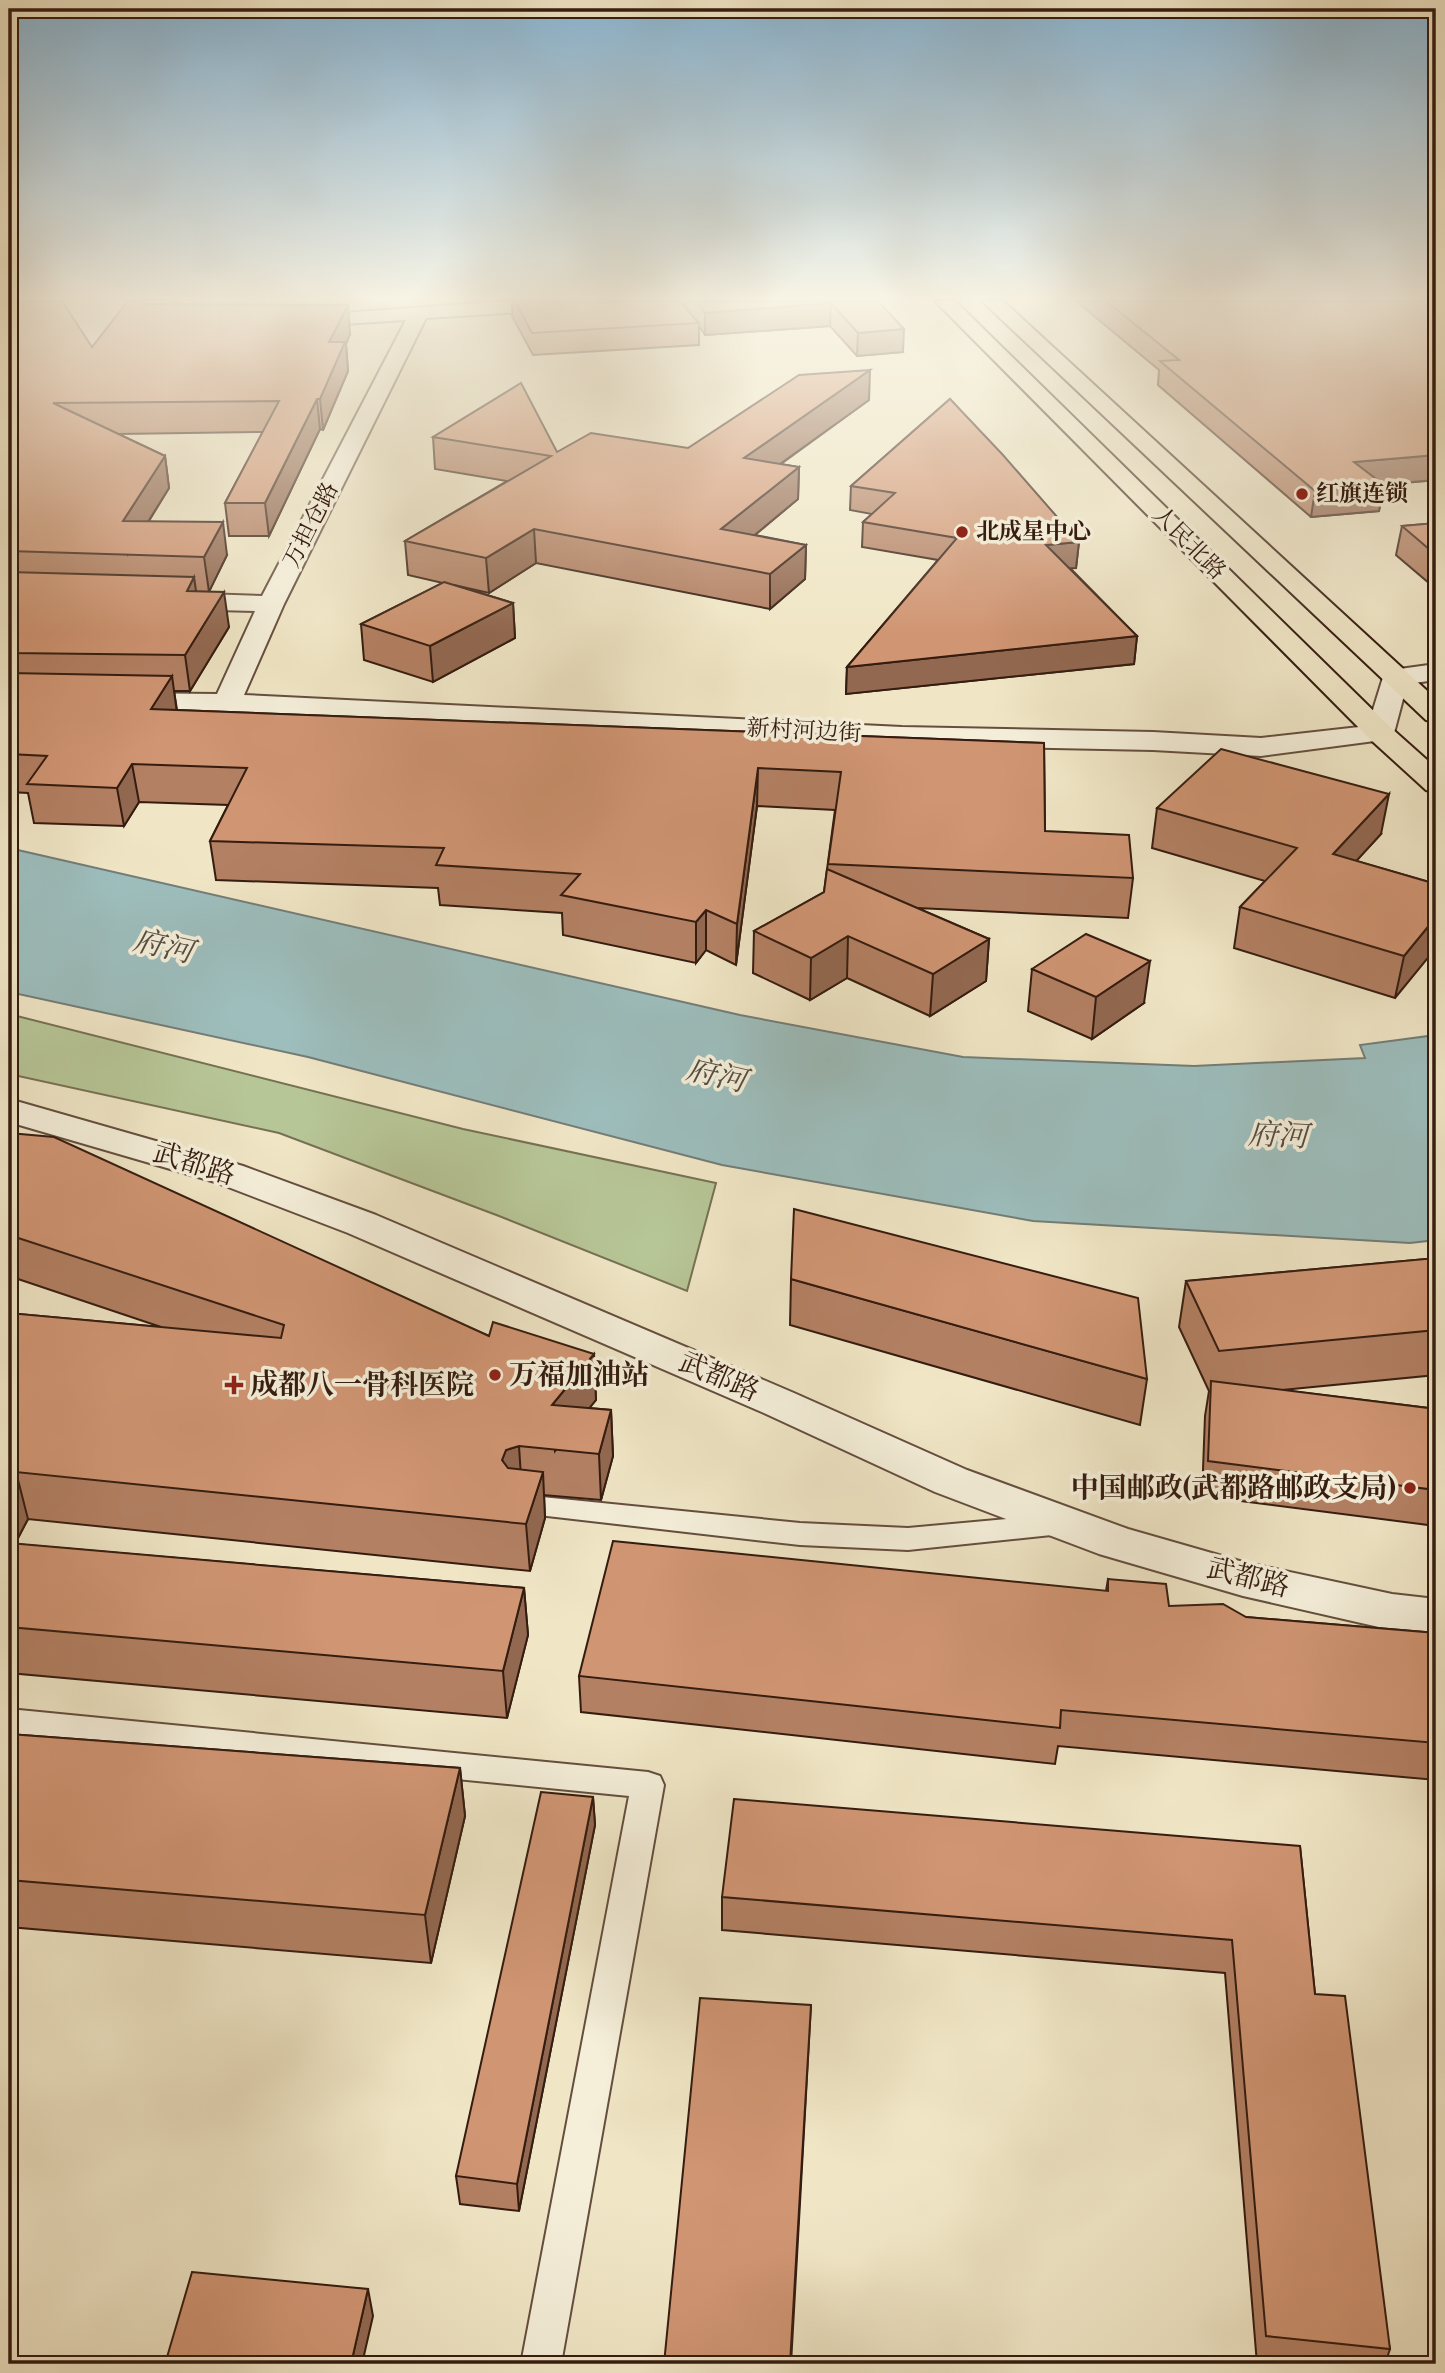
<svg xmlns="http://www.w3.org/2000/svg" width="1445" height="2373" font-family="'Libre Bodoni','Noto Serif SC',serif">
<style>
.green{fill:#b7c697;stroke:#767154;stroke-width:2}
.water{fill:#9dbebd;stroke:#737d78;stroke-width:2}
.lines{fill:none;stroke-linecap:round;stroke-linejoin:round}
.service-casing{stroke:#644e3e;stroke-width:4}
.minor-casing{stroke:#644e3e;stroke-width:4}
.tertiary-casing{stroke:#644e3e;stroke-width:4}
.primary-casing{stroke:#351c10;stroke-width:4}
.service{fill:#f5efda;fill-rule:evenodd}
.minor{fill:#f5efda;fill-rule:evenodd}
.tertiary{fill:#f5efda;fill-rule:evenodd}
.primary{fill:#f0e6c6;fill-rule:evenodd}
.wall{fill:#b38063;stroke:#351c10;stroke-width:2}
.shaded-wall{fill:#926850;stroke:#351c10;stroke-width:2}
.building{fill:#d09573;stroke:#351c10;stroke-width:2}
.poi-dot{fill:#8f2418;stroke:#f5efda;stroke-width:2.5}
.labels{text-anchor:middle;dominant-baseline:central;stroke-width:7;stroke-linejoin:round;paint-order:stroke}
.far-poi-label{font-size:23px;font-weight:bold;fill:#351c10;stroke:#f5efda;text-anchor:start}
.far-street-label{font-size:23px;fill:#351c10;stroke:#f5efda}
.street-label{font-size:28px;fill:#351c10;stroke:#f5efda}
.poi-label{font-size:28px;font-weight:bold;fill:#351c10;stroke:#f5efda;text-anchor:start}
.water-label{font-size:30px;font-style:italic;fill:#544d44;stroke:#f5efda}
</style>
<rect width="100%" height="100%" fill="#f0e6c6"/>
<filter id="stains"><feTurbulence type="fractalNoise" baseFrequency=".00286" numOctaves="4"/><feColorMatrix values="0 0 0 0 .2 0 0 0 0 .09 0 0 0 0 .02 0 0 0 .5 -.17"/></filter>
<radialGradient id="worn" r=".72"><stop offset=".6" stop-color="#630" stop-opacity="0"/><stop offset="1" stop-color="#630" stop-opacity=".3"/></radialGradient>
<polygon class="green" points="9,1014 463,1129 716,1183 687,1291 499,1216 279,1133 9,1074"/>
<polygon class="water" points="9,848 740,1015 963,1057 1194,1066 1365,1058 1360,1045 1436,1035 1436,1240 1410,1243 1033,1221 722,1165 308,1057 9,992"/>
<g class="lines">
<defs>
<g id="service">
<polygon points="522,1495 800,1523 908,1528 1061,1514 1071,1517 1076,1524 1071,1531 1061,1534 908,1550 800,1545 512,1512 508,1505 512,1498"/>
<polygon points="9,1709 648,1772 660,1776 664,1785 561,2364 521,2364 629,1796 9,1735"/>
</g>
<g id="minor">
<polygon points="133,301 167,301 209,312 212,316 202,322 135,305"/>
<polygon points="509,301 613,301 604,307 426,318 284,604 244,695 902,727 1153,732 1261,738 1368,726 1385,671 1436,664 1436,680 1407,684 1394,733 1390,739 1261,756 1153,750 902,745 113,707 109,701 113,695 123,693 217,694 255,611 175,609 166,606 162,601 166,596 175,593 262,596 406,320 296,327 289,325 286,321 289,317"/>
</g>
<polygon id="tertiary" points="9,1099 243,1166 376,1215 794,1393 967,1470 1128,1529 1243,1562 1392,1594 1436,1599 1436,1635 1392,1630 1243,1596 1099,1554 935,1492 764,1413 348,1233 215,1182 9,1122"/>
<g id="primary">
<polygon points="935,301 955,301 1390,727 1436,768 1436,793 1426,790 1370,739"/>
<polygon points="982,301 1003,301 1436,699 1436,722 1426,720"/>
</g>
</defs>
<use href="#service" class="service-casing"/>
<use href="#minor" class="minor-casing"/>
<use href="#tertiary" class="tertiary-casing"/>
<use href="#primary" class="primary-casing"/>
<use href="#service" class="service"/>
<use href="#minor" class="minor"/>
<use href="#tertiary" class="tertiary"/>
<use href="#primary" class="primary"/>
</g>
<g class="wall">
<polygon points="9,301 92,347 146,304 350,334 346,344 348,371 323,430 320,429 269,536 229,536 225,503 263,432 118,434 165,456 169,488 149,521 227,555 209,591 229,627 190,691 174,691 177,710 1044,743 1045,831 1133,878 1128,918 917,908 989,939 986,981 930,1016 847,978 810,1000 753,973 754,931 824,892 835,810 757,806 736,965 706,950 696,963 563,935 562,913 440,905 438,888 216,880 210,841 228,805 139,802 124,826 34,823 28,793 9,792"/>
<polygon points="512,301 679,301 689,312 682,301 878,301 903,352 857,356 830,326 705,335 699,326 699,345 533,355 512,316"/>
<polygon points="1076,301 1436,301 1436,480 1383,485 1379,511 1311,517 1158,385 1159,370"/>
<polygon points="950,399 1079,542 1076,568 1070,568 1137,636 1134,664 846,694 847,667 938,560 862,547 863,522 872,514 850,510 851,486"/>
<polygon points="869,400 781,464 799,467 798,499 755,535 806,545 805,579 770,609 536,563 489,593 454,585 513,603 515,638 433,682 364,660 361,624 443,583 408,575 405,541 507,481 435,469 433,437 557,452 688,448"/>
<polygon points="1436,523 1436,589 1396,555 1402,526"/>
<polygon points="1157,808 1381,834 1356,861 1436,884 1395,998 1234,948 1240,907 1265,881 1152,848"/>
<polygon points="1032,969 1144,1003 1092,1039 1028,1011"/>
<polygon points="9,1133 489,1336 594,1354 596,1400 589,1408 611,1410 613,1456 601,1500 544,1495 545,1518 530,1571 28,1519 15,1544 524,1588 528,1635 507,1718 9,1673 9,1313 161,1327 9,1276"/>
<polygon points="1436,1258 1436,1375 1282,1390 1436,1409 1436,1526 1202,1496 1205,1416 1209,1391 1179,1327 1186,1281"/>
<polygon points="791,1279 1147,1379 1140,1425 790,1325"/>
<polygon points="1108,1579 1169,1606 1246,1617 1436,1633 1436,1780 1058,1746 1055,1764 581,1712 579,1676 1106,1591"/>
<polygon points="9,1734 460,1768 465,1816 431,1963 9,1927"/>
<polygon points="593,1797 595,1825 519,2211 460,2204 456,2176"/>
<polygon points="1300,1846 1315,1994 1390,2349 1385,2364 1257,2364 1225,1973 722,1930 722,1897"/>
</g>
<g class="shaded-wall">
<polygon points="831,303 830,326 705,335 705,313"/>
<polygon points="348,305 350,334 346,344 348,371 323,430 320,399 329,342"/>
<polygon points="904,329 903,352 857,356 858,333"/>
<polygon points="870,370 869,400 744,490 744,458"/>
<polygon points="317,399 320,429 269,536 265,503"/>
<polygon points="1436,455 1436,480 1350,487 1354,462"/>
<polygon points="165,456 169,488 128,554 123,521"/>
<polygon points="799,467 798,499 721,563 721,529"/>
<polygon points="1384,485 1379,511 1311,517 1315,491"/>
<polygon points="223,522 227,555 209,592 204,557"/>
<polygon points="534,529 536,563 489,593 486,558"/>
<polygon points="1079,542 1076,568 1044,570 1046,545"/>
<polygon points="806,545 805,579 770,609 770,574"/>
<polygon points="194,577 199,612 187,591"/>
<polygon points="224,592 229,627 190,691 185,655"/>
<polygon points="513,603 515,638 433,682 430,646"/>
<polygon points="1137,636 1134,664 846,694 847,667"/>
<polygon points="172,676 177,713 151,709"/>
<polygon points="132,764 139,802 124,826 117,788"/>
<polygon points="758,768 757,806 736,965 737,924"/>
<polygon points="1389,794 1381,834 1325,895 1333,854"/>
<polygon points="706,910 706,950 696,963 696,922"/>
<polygon points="1436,917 1436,948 1395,998 1404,956"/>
<polygon points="848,936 847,978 810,1000 811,958"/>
<polygon points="989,939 986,981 930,1016 933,974"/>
<polygon points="1150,961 1144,1003 1092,1039 1096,997"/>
<polygon points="594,1354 596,1400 555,1451 552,1405"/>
<polygon points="611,1410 613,1456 601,1500 599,1454"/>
<polygon points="519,1446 522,1492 502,1460 506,1450"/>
<polygon points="16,1472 28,1519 9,1555 9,1486"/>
<polygon points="543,1472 545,1518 530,1571 526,1524"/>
<polygon points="524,1588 528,1635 507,1718 503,1671"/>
<polygon points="460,1768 465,1816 431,1963 425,1915"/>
<polygon points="593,1797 595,1825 519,2211 517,2184"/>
<polygon points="811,2005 791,2364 790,2364"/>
<polygon points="368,2289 373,2316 362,2364 351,2364"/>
</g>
<g class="building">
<polygon points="9,301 62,301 92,347 128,301 140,301 146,304 348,305 329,342 345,342 320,399 317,399 265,503 225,503 279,401 53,403 165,456 123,521 223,522 204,557 9,551"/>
<polygon points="515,301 679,301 699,323 532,333"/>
<polygon points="697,301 878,301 904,329 858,333 831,303 705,313"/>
<polygon points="1106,301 1436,301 1436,455 1354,462 1384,485 1315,491 1160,361 1179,360"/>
<polygon points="870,370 744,458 799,467 721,529 806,545 770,574 534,529 486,558 405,541 551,456 433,437 521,383 557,452 591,433 688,448 799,375"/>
<polygon points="950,399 1003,455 1079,542 1046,545 1137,636 847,667 957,538 863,522 895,493 851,486"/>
<polygon points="1436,523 1436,555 1402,526"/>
<polygon points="9,572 194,577 187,591 224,592 185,655 9,653"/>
<polygon points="444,582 513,603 430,646 361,624"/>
<polygon points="9,673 172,676 151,709 1044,743 1045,831 1129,835 1133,878 828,864 841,772 758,768 737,924 706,910 696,922 561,895 580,874 436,865 444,848 210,841 247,768 132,764 117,788 27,784 47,756 9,754"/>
<polygon points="1221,749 1389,794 1333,854 1436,884 1436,917 1404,956 1240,907 1297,848 1157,808"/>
<polygon points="827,869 989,939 933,974 848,936 811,958 754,931 824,892"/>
<polygon points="1086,934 1150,961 1096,997 1032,969"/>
<polygon points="9,1133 54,1137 489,1336 493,1322 594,1354 552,1405 611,1410 599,1454 519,1446 506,1450 502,1460 508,1468 543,1472 526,1524 16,1472 9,1486 9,1313 281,1338 284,1325 9,1235"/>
<polygon points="794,1209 1138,1298 1147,1379 791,1279"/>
<polygon points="1436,1258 1436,1330 1219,1351 1186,1281"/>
<polygon points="1211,1381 1436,1409 1436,1490 1208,1461"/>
<polygon points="613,1541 1108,1591 1108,1579 1166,1584 1169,1606 1223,1604 1246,1617 1436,1633 1436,1743 1061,1710 1060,1728 579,1676"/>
<polygon points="9,1543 524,1588 503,1671 9,1627"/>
<polygon points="9,1734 460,1768 425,1915 9,1880"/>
<polygon points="541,1792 593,1797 517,2184 456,2176"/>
<polygon points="734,1799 1300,1846 1315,1994 1345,1996 1390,2349 1266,2336 1232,1940 722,1897"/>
<polygon points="700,1998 811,2005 790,2364 664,2364"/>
<polygon points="192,2272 368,2289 351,2364 165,2364"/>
</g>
<linearGradient id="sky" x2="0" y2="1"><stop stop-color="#8ab8d7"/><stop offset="0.47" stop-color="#f8f4e5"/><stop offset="1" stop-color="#f8f4e5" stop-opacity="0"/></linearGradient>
<rect width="1445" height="634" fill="url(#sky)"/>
<g class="poi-dot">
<circle cx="1302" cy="494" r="7"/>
<circle cx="962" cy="532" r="7"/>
<circle cx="495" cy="1375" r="7"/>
<path d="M230.5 1374.5h7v7h7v7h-7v7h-7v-7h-7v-7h7z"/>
<circle cx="1410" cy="1488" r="7"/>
</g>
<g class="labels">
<g class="far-poi-label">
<text x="1316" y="494">红旗连锁</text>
<text x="976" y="532">北成星中心</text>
</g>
<g class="far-street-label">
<text transform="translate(311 525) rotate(-63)">万担仓路</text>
<text transform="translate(1189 543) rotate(45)">人民北路</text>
<text transform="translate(804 731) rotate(3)">新村河边街</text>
</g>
<g class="street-label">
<text transform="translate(194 1164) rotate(17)">武都路</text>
<text transform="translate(719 1377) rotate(23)">武都路</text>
<text transform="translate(1248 1578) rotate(14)">武都路</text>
</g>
<g class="poi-label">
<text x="509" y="1375">万福加油站</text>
<text x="250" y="1385">成都八一骨科医院</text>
<text x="1396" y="1488" text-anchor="end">中国邮政(武都路邮政支局)</text>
</g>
<g class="water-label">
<text transform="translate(163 947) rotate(13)">府河</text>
<text transform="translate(716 1076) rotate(13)">府河</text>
<text transform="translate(1278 1136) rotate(3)">府河</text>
</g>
</g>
<rect width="1445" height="2373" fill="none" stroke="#f0e6c6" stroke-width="35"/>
<rect x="10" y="10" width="1424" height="2352" fill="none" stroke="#351c10" stroke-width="3.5"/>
<rect x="18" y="18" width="1410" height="2338" fill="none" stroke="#351c10" stroke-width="2"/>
<rect width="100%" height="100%" filter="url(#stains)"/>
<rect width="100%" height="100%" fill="url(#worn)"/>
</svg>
